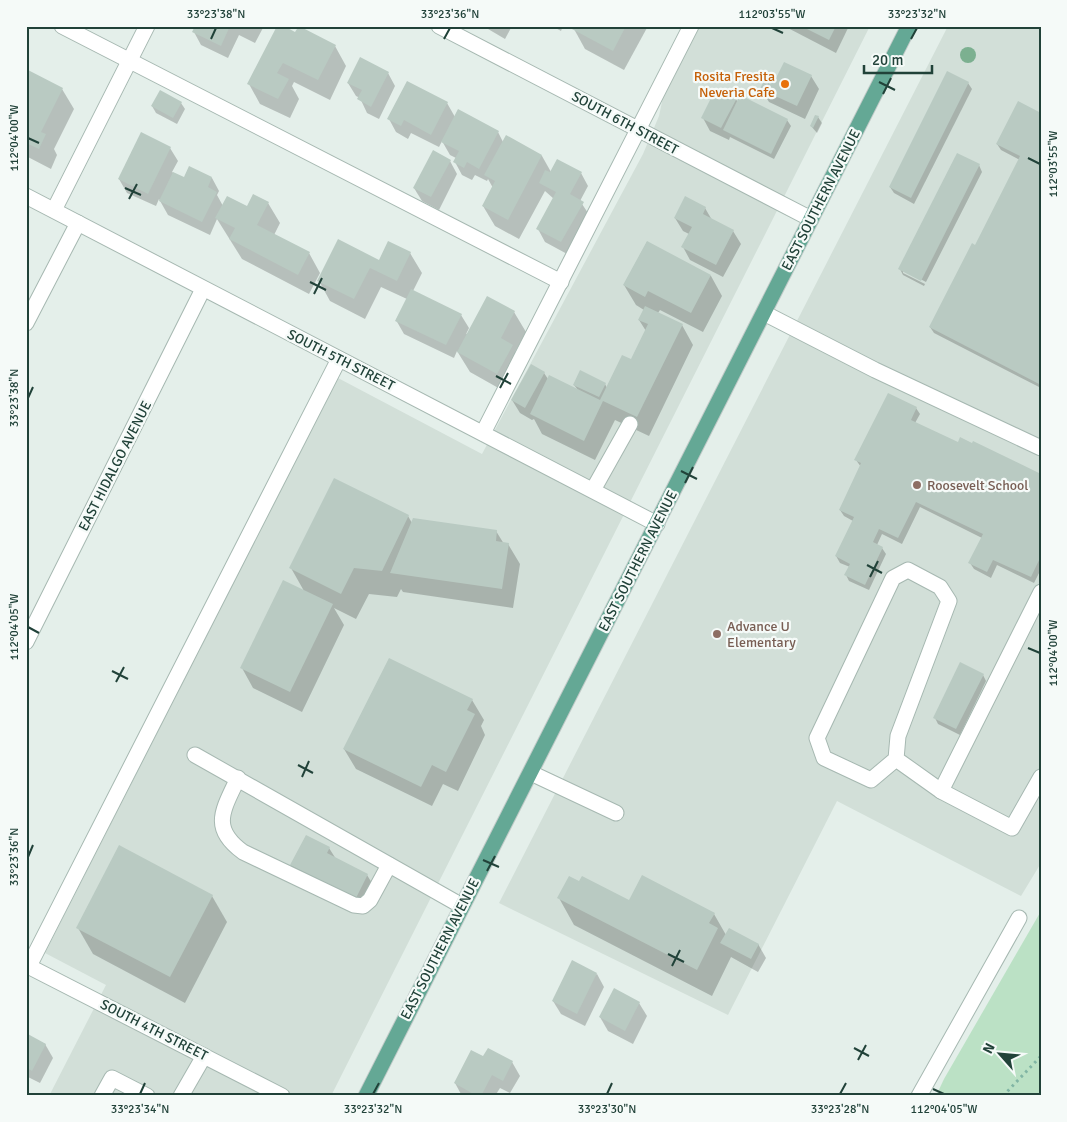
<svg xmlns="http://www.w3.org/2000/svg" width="1067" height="1122" font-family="Signika,sans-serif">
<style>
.built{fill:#d2dfd8}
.green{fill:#bbe1c5}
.shadow{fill:#0003}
.building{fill:#b9cac2}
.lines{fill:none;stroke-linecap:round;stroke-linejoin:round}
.minor-casing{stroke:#a6b8b1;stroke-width:17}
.major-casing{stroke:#c1cac8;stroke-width:17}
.path{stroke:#81b5a4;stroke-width:3;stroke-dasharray:2.5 4;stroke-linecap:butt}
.minor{stroke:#fff;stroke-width:15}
.major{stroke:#64a895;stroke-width:15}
.tree{fill:#7cb090}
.ticks{fill:none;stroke:#214239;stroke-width:2}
.food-dot{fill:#e8710a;stroke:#f5faf8;stroke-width:2}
.education-dot{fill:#8d6e63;stroke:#f5faf8;stroke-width:2}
.labels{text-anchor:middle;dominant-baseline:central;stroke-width:4.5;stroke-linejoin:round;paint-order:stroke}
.food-label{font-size:14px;fill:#c56008;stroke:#f5faf8;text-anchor:end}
.street-label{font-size:14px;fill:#214239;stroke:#f5faf8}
.education-label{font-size:14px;fill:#785e54;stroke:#f5faf8;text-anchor:start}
.neatline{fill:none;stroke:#214239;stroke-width:2}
.ticks-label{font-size:12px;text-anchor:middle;fill:#214239}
</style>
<rect width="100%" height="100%" fill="#e4efea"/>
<g class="built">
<polygon points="699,26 870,26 331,1096 49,1096 106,985 45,953 338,378 482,454 643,154 659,116 663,97"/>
<polygon points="948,26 1041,26 1041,863 1021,896 837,801 728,1015 499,903"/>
</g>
<polygon class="green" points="1041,911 1041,1096 936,1096 944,1079"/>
<g class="shadow">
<polygon points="196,26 264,26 255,43 239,35 228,58 201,45 194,32"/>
<polygon points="483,26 512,26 505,39"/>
<polygon points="552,26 563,26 561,31"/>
<polygon points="575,26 648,26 624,70 585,49 574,29"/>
<polygon points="784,26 849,26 836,53"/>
<polygon points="296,34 335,46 346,66 330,100 294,82 292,86 299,99 290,118 260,104 249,84"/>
<polygon points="785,64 811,76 819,89 805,119 769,102 761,89 776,82"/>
<polygon points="388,73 395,86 379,119 367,113 360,98 356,96 348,83"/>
<polygon points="26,77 62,89 74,109 54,149 57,155 51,169 26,156"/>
<polygon points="968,83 972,89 914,204 894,193 890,187"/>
<polygon points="736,99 738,103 787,120 791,126 774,159 730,137 729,140 710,131 703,118"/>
<polygon points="181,103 185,109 177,124 156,113 152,106"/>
<polygon points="447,103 455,117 498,132 503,142 542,156 551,172 581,173 588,186 580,201 590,216 569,255 545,242 538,229 554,199 545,191 519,239 495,226 483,206 493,188 488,179 487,181 475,175 472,180 462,175 455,162 456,158 450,155 442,141 439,147 411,133 408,139 396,132 389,119"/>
<polygon points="1041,115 1041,388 934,333 930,327 976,246 1020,160 1001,150 997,144"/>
<polygon points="818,117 822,123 817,133 811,126"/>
<polygon points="170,148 178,161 172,172 185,179 212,178 219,191 217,195 223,206 248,208 268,203 280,223 274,235 309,253 320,273 309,294 242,259 217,219 210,235 168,215 159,199 156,206 127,193 119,179"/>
<polygon points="450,161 457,174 439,210 422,201 414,188"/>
<polygon points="979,165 982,172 926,282 903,270 903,273 925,284 924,286 903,275 900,269"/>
<polygon points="705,208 712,220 733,231 741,244 723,277 690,260 683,247 689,234 683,231 675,218"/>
<polygon points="647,242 711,276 722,296 703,332 660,310 658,313 682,325 693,345 649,436 615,420 595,460 542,434 534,419 532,420 520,413 512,400 544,373 548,379 578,390 574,385 605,384 607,388 631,361 646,331 639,320 644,310 636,305 624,285"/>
<polygon points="410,253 422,273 413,291 461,315 469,328 466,334 514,312 526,332 515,352 524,366 509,394 470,372 457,351 454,358 404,334 396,320 407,299 381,287 365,319 330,301 319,281"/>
<polygon points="916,408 920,414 915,423 958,444 1041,475 1041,569 1034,583 997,565 991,578 974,569 970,563 982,538 920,507 902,544 882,534 877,545 882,548 886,554 869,590 849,581 846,575 850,567 840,563 836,556 853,521 844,516 840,510 861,467 856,460"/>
<polygon points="408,516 412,523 496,531 504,544 508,544 520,564 513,608 403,592 401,589 397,597 369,594 356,619 334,608 344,625 302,712 253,688 242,668 304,591 291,568"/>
<polygon points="983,675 986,681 960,735 938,724 935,718"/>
<polygon points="472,700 484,720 481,726 485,735 458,791 443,784 432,806 356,769 344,749"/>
<polygon points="329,848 336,859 367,875 375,888 363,911 299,879 291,865"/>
<polygon points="212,896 227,922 185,1003 93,954 78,928"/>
<polygon points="559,898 630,902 714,914 726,935 758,944 766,958 758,972 731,957 712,996 574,925"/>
<polygon points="597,974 604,987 585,1026 561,1014 553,1001"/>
<polygon points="639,1003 647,1016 633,1044 608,1031 600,1017"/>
<polygon points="26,1035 45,1044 53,1058 40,1083 26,1076"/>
<polygon points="484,1058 512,1062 520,1076 510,1093 500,1088 495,1096 462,1096 455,1083"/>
<polygon points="840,1092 846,1096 838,1096"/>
</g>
<g class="building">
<polygon points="195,26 230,26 221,46 192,32"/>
<polygon points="277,26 284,26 295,32 299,26 336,45 318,80 283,63 277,73 289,79 278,99 247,84"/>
<polygon points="574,26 626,26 613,51 572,29"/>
<polygon points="801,26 836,26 829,40"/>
<polygon points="360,57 389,72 371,107 357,99 362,90 347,83"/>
<polygon points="784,62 812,75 797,106 760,89 766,76 775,80"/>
<polygon points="28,70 63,88 41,132 46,134 39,149 26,143 26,74"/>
<polygon points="947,71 969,82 911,198 889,187"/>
<polygon points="407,81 448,102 431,135 404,120 401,126 387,119"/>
<polygon points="716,88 737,98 721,128 701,118"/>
<polygon points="160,90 182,102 173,118 151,106"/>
<polygon points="740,95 788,119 771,154 723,130"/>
<polygon points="1018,101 1041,113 1041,385 929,327 972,243 975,245 1020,156 996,144"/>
<polygon points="458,109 499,131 479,169 467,162 464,168 453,162 459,151 441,142"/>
<polygon points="815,115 819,116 813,128 810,126"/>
<polygon points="141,132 171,147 148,194 118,179"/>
<polygon points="506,135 542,155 508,220 482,206 495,181 484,175"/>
<polygon points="433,150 451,160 431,197 413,188"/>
<polygon points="957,153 980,164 921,281 898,269"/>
<polygon points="557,159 582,172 570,194 584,202 561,242 536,229 556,192 539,183 545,170 550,172"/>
<polygon points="189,166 212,177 208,187 217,192 202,222 159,201 173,172 184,177"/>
<polygon points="253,194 269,202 257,225 310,252 298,275 229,239 235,228 215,218 227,196 247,206"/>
<polygon points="685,196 706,207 703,214 734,230 716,265 681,247 692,227 674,218"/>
<polygon points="338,239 379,260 388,241 411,252 397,281 370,268 354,299 317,281"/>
<polygon points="647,241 711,275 691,313 648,291 645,297 623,285"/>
<polygon points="411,289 462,314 446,345 395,321"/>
<polygon points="487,296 515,311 501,338 513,345 497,374 457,352"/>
<polygon points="645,306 683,324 637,417 603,401 584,441 530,414 549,375 600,400 622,355 631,359 648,324 638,320"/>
<polygon points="531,364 545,372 525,408 511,400"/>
<polygon points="580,370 606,383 599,397 573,385"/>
<polygon points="888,393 917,407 911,420 958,442 960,437 972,443 973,441 1041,474 1041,556 1031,577 993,560 987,572 968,563 983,534 916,502 898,538 879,529 873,542 883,547 865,585 844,575 850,564 835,556 854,517 839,510 861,463 854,460"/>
<polygon points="334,478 409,515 382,571 354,568 341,594 289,568"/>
<polygon points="413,518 497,530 496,541 509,543 502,589 390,573"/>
<polygon points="283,580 333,604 290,692 240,668"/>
<polygon points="389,658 473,699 467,710 475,714 446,772 432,765 421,787 343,749"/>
<polygon points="960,662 984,674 956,729 933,718"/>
<polygon points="306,835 330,847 327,853 368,874 356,898 290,865"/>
<polygon points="119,845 213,895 170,977 76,928"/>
<polygon points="642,875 715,913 709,923 718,928 697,970 557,898 569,876 579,881 582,876 629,900"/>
<polygon points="729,928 759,944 751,959 720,943"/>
<polygon points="572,960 597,973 577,1014 552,1001"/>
<polygon points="614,988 640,1002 625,1031 599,1017"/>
<polygon points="26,1033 46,1044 32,1071 26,1067"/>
<polygon points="488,1048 513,1061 503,1081 492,1075 481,1096 477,1096 454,1083 471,1050 483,1056"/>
</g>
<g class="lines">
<defs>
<g id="minor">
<polyline points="62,26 561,282"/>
<polyline points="439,26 811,219"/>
<polyline points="26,196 657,524"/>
<polyline points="54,210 147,26"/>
<polyline points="764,313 875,370 1041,448"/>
<polyline points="26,323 78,223"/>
<polyline points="483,433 691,26"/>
<polyline points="593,490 630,424"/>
<polyline points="1041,592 941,791 1012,828 1041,777"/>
<polyline points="26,642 203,289"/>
<polyline points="195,755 462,906"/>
<polyline points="896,759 871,780 824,758 817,738 893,578 908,570 940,587 949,601 898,736 896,759 941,791"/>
<polyline points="531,773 616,813"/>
<path d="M238,778c-15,32 -28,50 5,74l111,53 9,1 7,-6 19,-35"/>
<polyline points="26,965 282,1096"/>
<polyline points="29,966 339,359"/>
<polyline points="102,1096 112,1078 147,1096"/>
<polyline points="181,1096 204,1056"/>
<polyline points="919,1096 1019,918"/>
</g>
<polyline id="major" points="366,1096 909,26"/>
</defs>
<use href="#minor" class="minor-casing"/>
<use href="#major" class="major-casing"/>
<polyline class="path" points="1003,1096 1041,1056"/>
<use href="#minor" class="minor"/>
<use href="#major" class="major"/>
</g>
<circle class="tree" cx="968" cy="55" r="8"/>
<path class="ticks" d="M772,28l11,5M211,39l5,-11M444,39l6,-11M911,39l6,-11M879,82l16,8M883,94l8,-16M28,138l11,5M1028,158l12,6M125,188l16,7M129,199l8,-15M310,282l16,8M314,294l8,-16M496,376l15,8M500,388l8,-15M28,398l5,-11M681,471l16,8M685,483l8,-16M867,565l15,8M870,577l8,-16M28,627l11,6M1028,648l12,5M112,671l16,8M116,682l8,-15M298,765l15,8M302,777l7,-16M28,857l5,-12M483,860l16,7M487,871l8,-15M668,954l16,8M672,966l8,-16M854,1048l15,8M858,1060l8,-15M933,1089l11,5M140,1094l5,-11M373,1094l6,-11M607,1094l5,-11M840,1094l6,-11"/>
<circle class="food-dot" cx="785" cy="84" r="5"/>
<g class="education-dot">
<circle cx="917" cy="485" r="5"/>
<circle cx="717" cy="634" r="5"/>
</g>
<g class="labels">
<g class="food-label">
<text x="775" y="76">Rosita Fresita<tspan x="775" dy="16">Neveria Cafe</tspan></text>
</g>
<g class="street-label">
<text transform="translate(625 123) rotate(28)">SOUTH 6TH STREET</text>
<text transform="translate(821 200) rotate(-63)">EAST SOUTHERN AVENUE</text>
<text transform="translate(341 360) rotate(27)">SOUTH 5TH STREET</text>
<text transform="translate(115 466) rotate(-63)">EAST HIDALGO AVENUE</text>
<text transform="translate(638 561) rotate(-63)">EAST SOUTHERN AVENUE</text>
<text transform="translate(440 949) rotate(-63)">EAST SOUTHERN AVENUE</text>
<text transform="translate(154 1030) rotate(27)">SOUTH 4TH STREET</text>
</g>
<g class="education-label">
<text x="927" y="485">Roosevelt School</text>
<text x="727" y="626">Advance U<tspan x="727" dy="16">Elementary</tspan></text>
</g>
</g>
<rect width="1067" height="1122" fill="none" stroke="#f5faf8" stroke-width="55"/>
<g transform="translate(1000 1054) rotate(297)" stroke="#f5faf8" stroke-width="4" paint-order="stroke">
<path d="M0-4L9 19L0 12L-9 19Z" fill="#214239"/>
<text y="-8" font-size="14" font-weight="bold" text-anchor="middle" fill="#214239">N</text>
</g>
<path d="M864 65v8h68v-8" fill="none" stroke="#214239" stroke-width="2.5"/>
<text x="872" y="65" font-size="15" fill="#214239" stroke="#f5faf8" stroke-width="4" paint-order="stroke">20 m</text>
<rect x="28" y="28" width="1012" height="1066" class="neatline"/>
<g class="ticks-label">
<text x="216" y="18">33°23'38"N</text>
<text x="450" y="18">33°23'36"N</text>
<text x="772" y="18">112°03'55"W</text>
<text x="917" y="18">33°23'32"N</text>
<text transform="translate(14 138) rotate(-90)" y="4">112°04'00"W</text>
<text transform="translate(1053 164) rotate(-90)" y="4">112°03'55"W</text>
<text transform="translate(14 398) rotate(-90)" y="4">33°23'38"N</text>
<text transform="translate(14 627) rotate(-90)" y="4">112°04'05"W</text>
<text transform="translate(1053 653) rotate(-90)" y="4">112°04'00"W</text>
<text transform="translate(14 857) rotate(-90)" y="4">33°23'36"N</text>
<text x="140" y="1113">33°23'34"N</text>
<text x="373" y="1113">33°23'32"N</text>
<text x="607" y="1113">33°23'30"N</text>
<text x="840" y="1113">33°23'28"N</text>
<text x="944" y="1113">112°04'05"W</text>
</g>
</svg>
